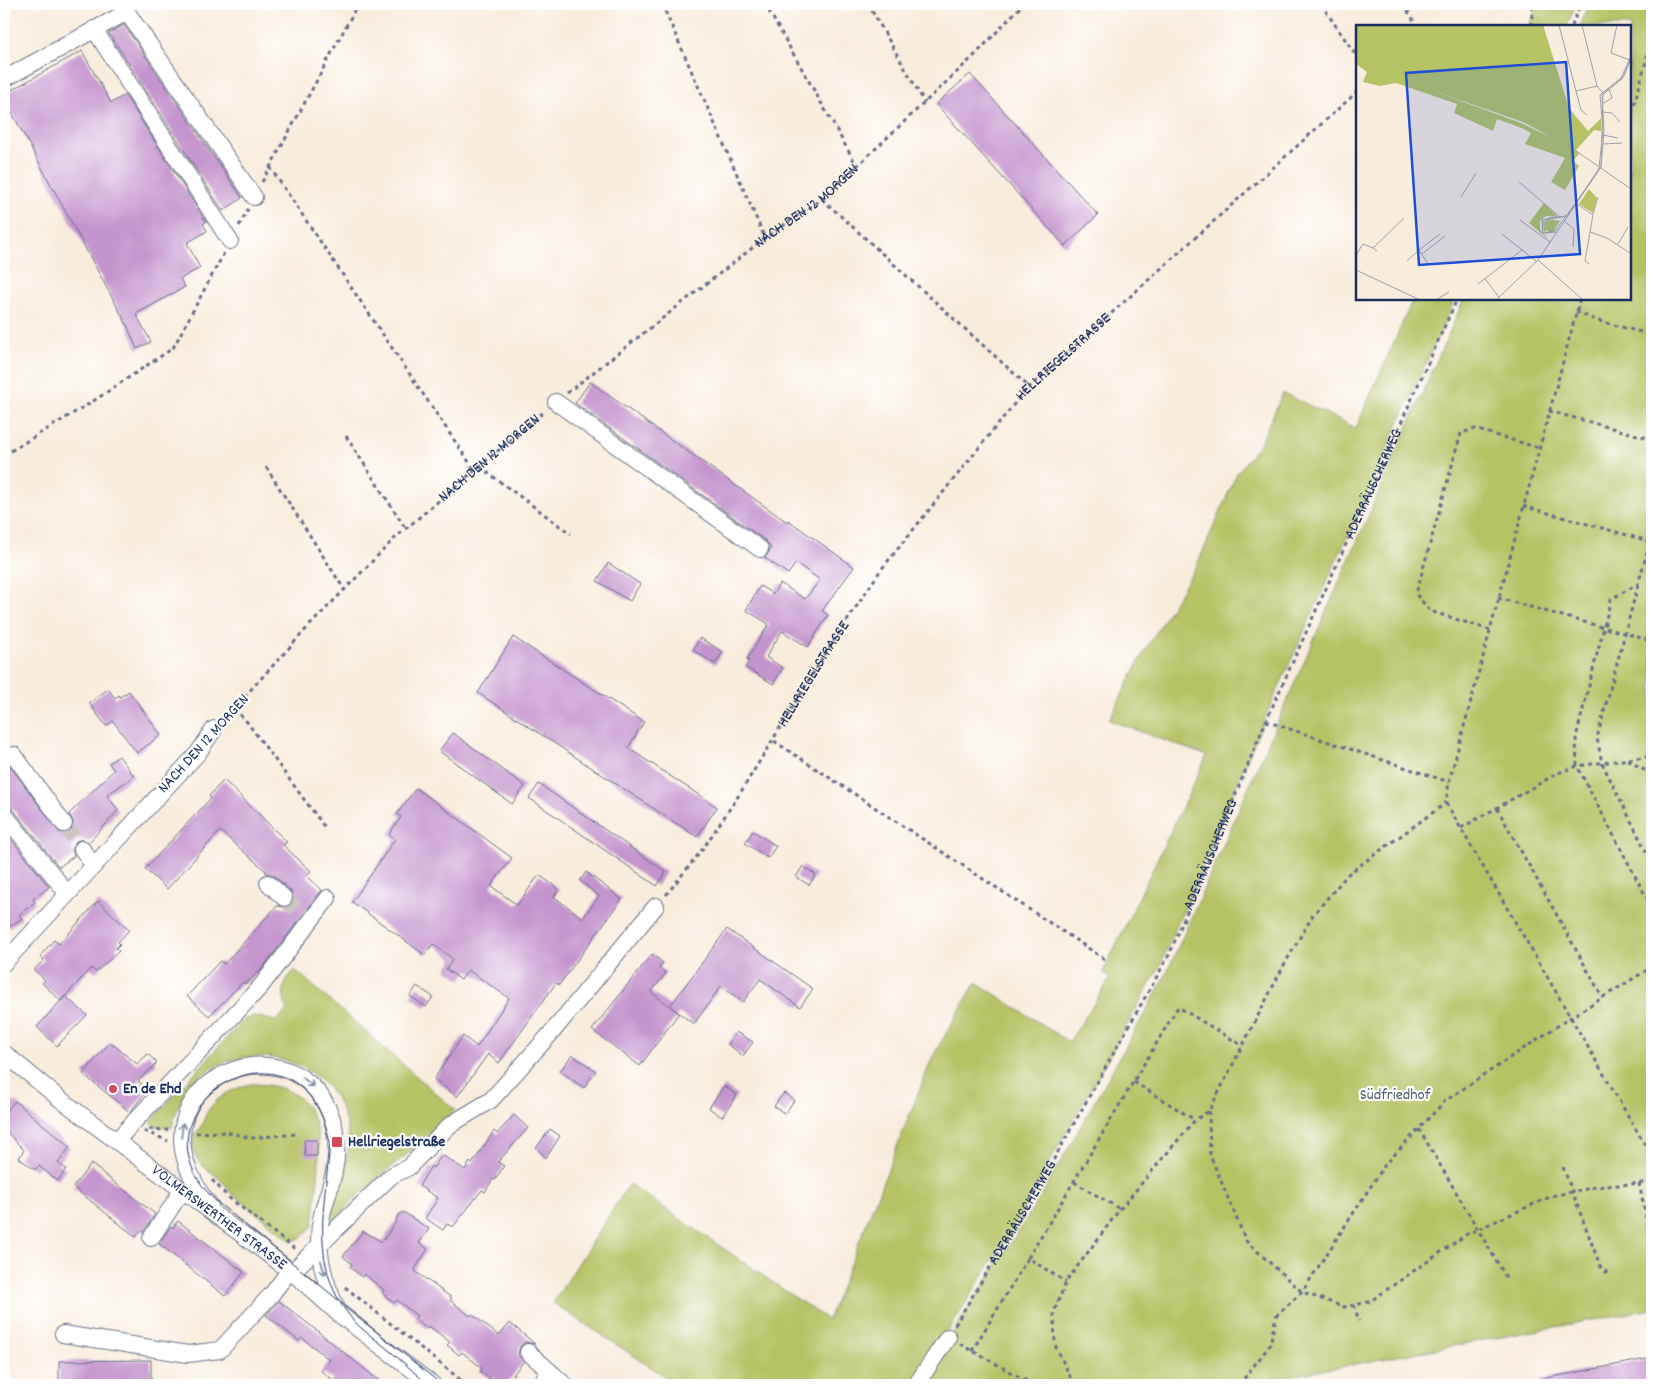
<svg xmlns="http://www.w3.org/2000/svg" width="1656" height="1389" font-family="Dekko,sans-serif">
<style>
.green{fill:#b5c365;stroke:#687962}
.building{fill:#c494ce}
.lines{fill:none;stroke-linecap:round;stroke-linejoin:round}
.minor-tunnel{stroke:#ccc6c3;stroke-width:16;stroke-dasharray:16 8;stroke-linecap:butt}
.minor-casing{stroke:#68718a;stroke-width:18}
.path{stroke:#68718a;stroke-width:3;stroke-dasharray:4 4;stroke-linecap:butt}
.minor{stroke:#fff;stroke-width:16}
.tram{stroke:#1b2f5e;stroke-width:1}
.oneway{stroke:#8d97ae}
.poi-dot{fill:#d1495b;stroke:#fff;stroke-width:2}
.labels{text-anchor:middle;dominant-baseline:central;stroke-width:4.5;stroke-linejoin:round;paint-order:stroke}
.street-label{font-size:16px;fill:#1b2f5e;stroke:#fff}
.poi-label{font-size:16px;font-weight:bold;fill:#1b2f5e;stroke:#fff;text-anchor:start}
.park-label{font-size:16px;fill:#495b60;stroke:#fff}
.inset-road{fill:none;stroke:#a0a0aa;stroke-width:1}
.view{fill:#1d4ed8;fill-opacity:0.15;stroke:#1d4ed8;stroke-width:2.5}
.inset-edge{fill:none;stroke:#1b2f5e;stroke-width:2.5}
</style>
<rect width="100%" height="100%" fill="#fff"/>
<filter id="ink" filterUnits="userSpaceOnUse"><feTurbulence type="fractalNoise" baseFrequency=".02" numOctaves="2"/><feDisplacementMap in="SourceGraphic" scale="10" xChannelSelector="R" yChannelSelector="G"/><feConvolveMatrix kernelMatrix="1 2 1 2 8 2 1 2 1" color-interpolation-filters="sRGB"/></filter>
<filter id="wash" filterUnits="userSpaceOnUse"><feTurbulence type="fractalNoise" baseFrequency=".0096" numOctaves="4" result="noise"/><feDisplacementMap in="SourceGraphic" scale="20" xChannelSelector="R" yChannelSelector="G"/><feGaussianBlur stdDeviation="1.12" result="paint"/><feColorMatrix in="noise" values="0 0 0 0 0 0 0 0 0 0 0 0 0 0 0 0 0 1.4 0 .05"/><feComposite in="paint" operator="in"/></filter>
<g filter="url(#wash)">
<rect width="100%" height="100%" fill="#f8ecdc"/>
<g class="green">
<polygon points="1538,4 1576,4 1567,26 1529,26"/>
<polygon points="1590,4 1652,4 1652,1309 1253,1383 1253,1385 919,1385 1043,1193 1165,977 1464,299 1630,299 1630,26 1580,26"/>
<polygon points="1413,299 1455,299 1264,720 1160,966 1014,1225 946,1335 911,1385 678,1385 553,1303 629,1184 828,1320 933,1056 976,982 1069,1042 1110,979 1103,972 1207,756 1109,720 1144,652 1197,565 1237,473 1260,444 1283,393 1356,428"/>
<path d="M295,970l160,140 -43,40 -58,49 -26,28c5,-35 28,-68 18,-104 -23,-90 -159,-89 -174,5l-18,-2 -4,-4 93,-102 11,-4 22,5 11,-11c-6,-17 -5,-28 8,-40z"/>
<path d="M250,1084c90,-1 68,83 63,142l-14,13 -8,2 -61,-49c-12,-23 -45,-25 -36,-58 9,-5 9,-16 14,-23 10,-16 25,-22 42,-27z"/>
</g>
<g id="blocks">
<g class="building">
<polygon points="124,25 242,198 223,211 109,33"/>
<polygon points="82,51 111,103 125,95 206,222 203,224 207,231 187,243 200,268 180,279 185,287 136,314 151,342 137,349 127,325 4,98 4,94"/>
<polygon points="970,74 1098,215 1065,246 936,104"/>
<polygon points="590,382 787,522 788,520 854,567 822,611 828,615 808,647 782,631 766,657 783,668 773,684 745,667 749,661 747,659 769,624 746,610 760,586 773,594 780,583 805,599 820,580 796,563 788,574 765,558 771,548 766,541 575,403"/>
<polygon points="608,563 640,584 630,601 597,581"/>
<polygon points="513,637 644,722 628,748 717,807 697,837 478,693"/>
<polygon points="700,638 723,652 715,664 693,650"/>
<polygon points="108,689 115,698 119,695 120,697 129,691 161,735 137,753 113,721 106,726 89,703"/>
<polygon points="453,733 525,786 512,804 439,751"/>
<polygon points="4,753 6,761 60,833 70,832 74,823 69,814 114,770 109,763 119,756 134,776 107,795 118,810 108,822 89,842 82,839 76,841 72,849 74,856 59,867 12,808 4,804"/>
<polygon points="224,780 287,842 283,845 311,871 307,876 322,890 261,970 245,984 243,982 209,1016 187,996 220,961 224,964 277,906 287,907 294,900 291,891 275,876 266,873 266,871 220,831 167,889 145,869 211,798 209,796"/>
<polygon points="539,784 666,872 657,886 529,798"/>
<polygon points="416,788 512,858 491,886 517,905 539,875 559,889 554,897 583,918 599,896 580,881 586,872 622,899 570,970 559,985 556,983 538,1008 499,1063 488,1054 457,1097 434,1079 463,1036 477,1047 509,998 468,970 461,980 446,969 453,959 433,944 425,955 352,902 395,839 389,834 401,817 397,814"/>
<polygon points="4,830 49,887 33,899 35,902 19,915 22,918 4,931"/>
<polygon points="753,831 776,846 768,858 745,843"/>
<polygon points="803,866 816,875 809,885 796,877"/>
<polygon points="98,901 129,930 118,942 120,944 116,948 119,951 96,972 91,968 61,1001 42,983 45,980 34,970 44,960 40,956 54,940 59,944"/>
<polygon points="727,929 813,989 800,1007 760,979 743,1002 721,986 694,1024 679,1013 640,1066 592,1030 652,954 663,963 659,968 666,973 651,992 679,1013 670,1006"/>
<polygon points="417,986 433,997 426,1007 410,996"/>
<polygon points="65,996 87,1015 57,1046 37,1027"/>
<polygon points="736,1032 753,1042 743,1056 728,1044"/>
<polygon points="110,1042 137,1064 148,1054 157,1063 138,1081 142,1084 139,1089 145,1093 130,1112 83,1074"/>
<polygon points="572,1055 596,1071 584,1088 560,1071"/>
<polygon points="724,1086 737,1095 722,1117 709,1108"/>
<polygon points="784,1093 794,1100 785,1114 774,1106"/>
<polygon points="15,1101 70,1147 58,1163 66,1169 58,1181 39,1166 35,1170 19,1158 24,1150 4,1129 4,1114"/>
<polygon points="514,1115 528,1128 498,1162 504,1166 495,1180 493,1179 485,1192 482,1190 453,1227 447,1224 443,1230 425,1218 438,1198 419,1186 431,1166 433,1168 442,1155 465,1170 470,1162 472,1164 494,1131 497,1134"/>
<polygon points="550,1129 560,1136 546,1158 536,1148"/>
<polygon points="304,1140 317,1140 317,1156 305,1156"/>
<polygon points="91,1164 155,1214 143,1232 141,1230 136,1237 73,1187"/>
<polygon points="403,1212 429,1229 419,1243 428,1249 415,1269 416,1272 452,1298 450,1300 470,1316 472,1314 499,1336 510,1323 535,1344 525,1342 520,1346 518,1355 524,1361 505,1385 494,1378 492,1381 480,1371 482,1368 462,1352 459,1355 447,1345 450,1342 429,1326 427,1329 414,1319 417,1316 397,1300 394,1303 382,1293 384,1290 364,1274 362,1277 350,1267 352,1264 343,1256 363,1231 382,1242 395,1223 398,1215"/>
<polygon points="178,1221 244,1272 225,1296 159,1244 171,1226 173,1228"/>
<polygon points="279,1301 315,1329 384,1385 328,1385 333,1380 321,1371 330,1360 302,1338 299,1341 266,1315"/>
<polygon points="1652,1358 1652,1385 1542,1385 1541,1379"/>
<polygon points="151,1360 151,1385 59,1385 59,1361"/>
</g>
</g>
</g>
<g filter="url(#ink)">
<use href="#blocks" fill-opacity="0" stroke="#68718a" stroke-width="1"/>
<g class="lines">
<g class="minor-tunnel">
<polyline points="64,824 82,849"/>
<polyline points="284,898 306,918"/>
</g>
<defs>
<g id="minor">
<polyline points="127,12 254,197"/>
<polyline points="94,29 230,241"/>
<polyline points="4,79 127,12 122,4"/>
<polyline points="556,402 760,549"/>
<polyline points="14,755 64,824"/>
<polyline points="4,814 67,893"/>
<polyline points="82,849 93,865"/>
<polyline points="268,883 284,898"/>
<polyline points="4,963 198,753 214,729"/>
<path id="s5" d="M4,1053l56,46 232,173 48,43 93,70"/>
<polyline points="116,1141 261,986 328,898"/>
<path d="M210,1205c-9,-8 -12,-17 -18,-28 -25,-49 -1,-98 52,-110 19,-4 43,0 58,11 31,21 39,59 32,94 -5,23 -15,43 -15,66 0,25 8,50 19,73"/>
<polyline points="151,1238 182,1191"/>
<polyline points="292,1272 391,1176 409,1167 450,1125 491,1100 553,1031 656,906"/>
<polyline points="63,1334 188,1354 220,1350 271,1295 290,1270"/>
<polyline points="528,1352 565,1385"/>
<polyline points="540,1385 550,1372"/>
<polyline points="916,1385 948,1337"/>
</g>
</defs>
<use href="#minor" class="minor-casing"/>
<g class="path">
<polyline points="662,4 765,238"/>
<polyline points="765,4 857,166"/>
<polyline points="868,4 925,103"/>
<polyline points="1321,4 1357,57"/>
<polyline points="1403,4 1413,19 1414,26"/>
<polyline points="1532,26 1532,4"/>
<polyline points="1572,26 1580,4"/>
<polyline points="1630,120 1652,39"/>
<polyline points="270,167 475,471"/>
<polyline points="262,182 358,4"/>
<polyline points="822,199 1029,387"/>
<polyline points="239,226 248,209"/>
<polyline points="1576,312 1599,321 1652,335"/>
<path id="s1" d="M567,393l198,-155 57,-39 153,-144 48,-51"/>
<polyline points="1549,411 1652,439"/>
<polyline points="346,436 406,529"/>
<polyline points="4,455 92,402 173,348 224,253"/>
<polyline points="266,467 344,589"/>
<polyline points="480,467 571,534"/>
<polyline points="1523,506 1652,542"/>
<polyline points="1652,536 1638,584 1611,599 1576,737 1577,766 1652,908"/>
<polyline points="1638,585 1597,738 1602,763 1652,863"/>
<polyline points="1498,598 1652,641"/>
<polyline points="1490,630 1430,611 1416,594 1461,433 1475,429 1539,448"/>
<polyline points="234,709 247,722 326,829"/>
<path id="s2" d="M223,720l87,-95 86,-88 149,-126"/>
<polyline points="1266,721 1449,782"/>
<polyline points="774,741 1106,960"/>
<polyline points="1628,760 1652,775"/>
<polyline points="1446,803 1652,1157"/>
<polyline points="1497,808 1603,998"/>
<polyline points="1461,828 1558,773 1577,766 1652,756"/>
<path id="s3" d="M666,895l36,-45 37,-55 86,-141 55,-83 143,-178 334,-301"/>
<polyline points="1134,1082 1195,1120"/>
<polyline points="1209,1111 1210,1155 1246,1241 1302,1292 1344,1307 1369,1302 1467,1234 1552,1196 1596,1187 1652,1182"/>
<polyline points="149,1129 168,1130"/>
<polyline points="1419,1129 1507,1279"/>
<polyline points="144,1131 168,1141"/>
<polyline points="196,1133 226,1132 251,1138 296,1134"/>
<polyline points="1563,1167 1601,1268 1610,1275"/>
<polyline points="212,1180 228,1197 295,1249"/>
<polyline points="1074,1182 1120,1209"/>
<polyline points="1639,1183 1650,1237"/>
<polyline points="1028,1258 1178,1007 1243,1046"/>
<polyline points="345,1287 467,1385"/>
<polyline points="1354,1305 1359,1321"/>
<path id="s4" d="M955,1325l82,-136 132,-234 97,-234 191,-422"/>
<polyline points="960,1344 1034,1385"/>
<polyline points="972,1351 1028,1258 1066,1282"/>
<polyline points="1074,1385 1055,1345 1054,1312 1066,1282 1120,1209 1195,1120 1209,1111 1284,965 1313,915 1348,874 1446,803 1449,782 1580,299"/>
<polyline points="1239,1385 1270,1345 1276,1316 1302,1292 1384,1166 1445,1101 1571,1017 1652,967"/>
</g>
<use href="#minor" class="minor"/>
<path class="tram" d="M428,1385c-14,-13 -28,-26 -43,-38 -11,-9 -23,-17 -32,-27 -45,-52 -28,-115 -23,-177 -28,-145 -214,-35 -113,59l114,92 8,7 103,84"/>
</g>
<defs><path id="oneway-shaft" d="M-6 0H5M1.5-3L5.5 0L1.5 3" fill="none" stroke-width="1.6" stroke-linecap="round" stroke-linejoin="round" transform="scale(1.25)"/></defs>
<g class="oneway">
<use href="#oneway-shaft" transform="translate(308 1082) rotate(40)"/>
<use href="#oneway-shaft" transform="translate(182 1130) rotate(-85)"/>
<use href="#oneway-shaft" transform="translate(323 1268) rotate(73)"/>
</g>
</g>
<g class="poi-dot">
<circle cx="113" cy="1089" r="5"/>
<rect x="331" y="1136" width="12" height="12" rx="2.5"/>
</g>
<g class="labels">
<g class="street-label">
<text stroke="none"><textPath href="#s1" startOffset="304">NACH DEN 12 MORGEN</textPath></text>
<text stroke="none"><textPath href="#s3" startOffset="671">HELLRIEGELSTRASSE</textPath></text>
<text stroke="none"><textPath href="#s2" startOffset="374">NACH DEN 12 MORGEN</textPath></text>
<text stroke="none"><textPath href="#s4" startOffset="941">ADERRÄUSCHERWEG</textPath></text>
<text stroke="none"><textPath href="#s3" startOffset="266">HELLRIEGELSTRASSE</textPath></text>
<text transform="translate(204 744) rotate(-48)">NACH DEN 12 MORGEN</text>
<text stroke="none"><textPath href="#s4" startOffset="536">ADERRÄUSCHERWEG</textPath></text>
<text stroke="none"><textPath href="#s4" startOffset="131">ADERRÄUSCHERWEG</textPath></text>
<text stroke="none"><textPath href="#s5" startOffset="271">VOLMERSWERTHER STRASSE</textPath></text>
</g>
<g class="poi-label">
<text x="123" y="1089">En de Ehd</text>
<text x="348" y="1142">Hellriegelstraße</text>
</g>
<g class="park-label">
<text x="1395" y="1095">Südfriedhof</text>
</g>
</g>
<g transform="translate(1356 25)">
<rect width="275" height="275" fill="#f8ecdc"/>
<path d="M0,0h187l26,83 19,23 13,-13v13l-7,-1 -18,20 3,4 -6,7 6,5 -14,24 -14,-8 14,-24 -40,-14 6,-11 -7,-4 -27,-10 -4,12 -39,-18 3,-9 -61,-21 -16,3 -17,-4 4,-10 -11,-8zM75,65l92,32 30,16 -32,-15zM233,164l8,9 -4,15 -14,-9zM188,178l14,14 -12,-1 -6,5v8l8,10 -19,-16zM192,194l12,2 -8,12 -8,-3 -1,-7z" fill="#b5c365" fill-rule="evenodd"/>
<path class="inset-road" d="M203,0l17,66M226,0l15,61 6,7M261,0l-6,28 19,7M275,31l-10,22 -21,17 3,36 -4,37 -3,5 -20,30 -9,12 -1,1 -10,14 -10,3 -4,-5 1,-7 6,-3 13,-1 3,-1 2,-1 1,-1 33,-47 3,-36 -2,-36 20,-16 9,-20M247,68l21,-17 7,-18M246,79l10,-6 -3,-9M247,87l9,1 8,9M231,90l-6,-5 -5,-19 21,-5M247,110l15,3M210,119l65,45M247,119l19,-1M163,157l42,36M105,172l15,-24M220,178l17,12 -8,46 4,3M237,189l5,-17M164,195l30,22M208,196l10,8 -1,18M200,207l-13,1 -1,-13 25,-4M234,207l17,6 23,15M146,209l34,27M262,219l10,-17M63,225l21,-16M21,226l-4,-3 31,-30M66,229l23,-18M0,230l7,-11 10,4M182,235l45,40M51,236l12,-11 9,14M0,245l64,30M129,254l14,18M122,259l44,-34M80,275l13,-8M140,275l42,-40 63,-93 2,-74"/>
<path class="view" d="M210,37l14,192 -161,11 -13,-192z"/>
<rect width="275" height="275" class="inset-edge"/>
</g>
<rect width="1656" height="1389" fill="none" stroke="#fff" stroke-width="20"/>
</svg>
